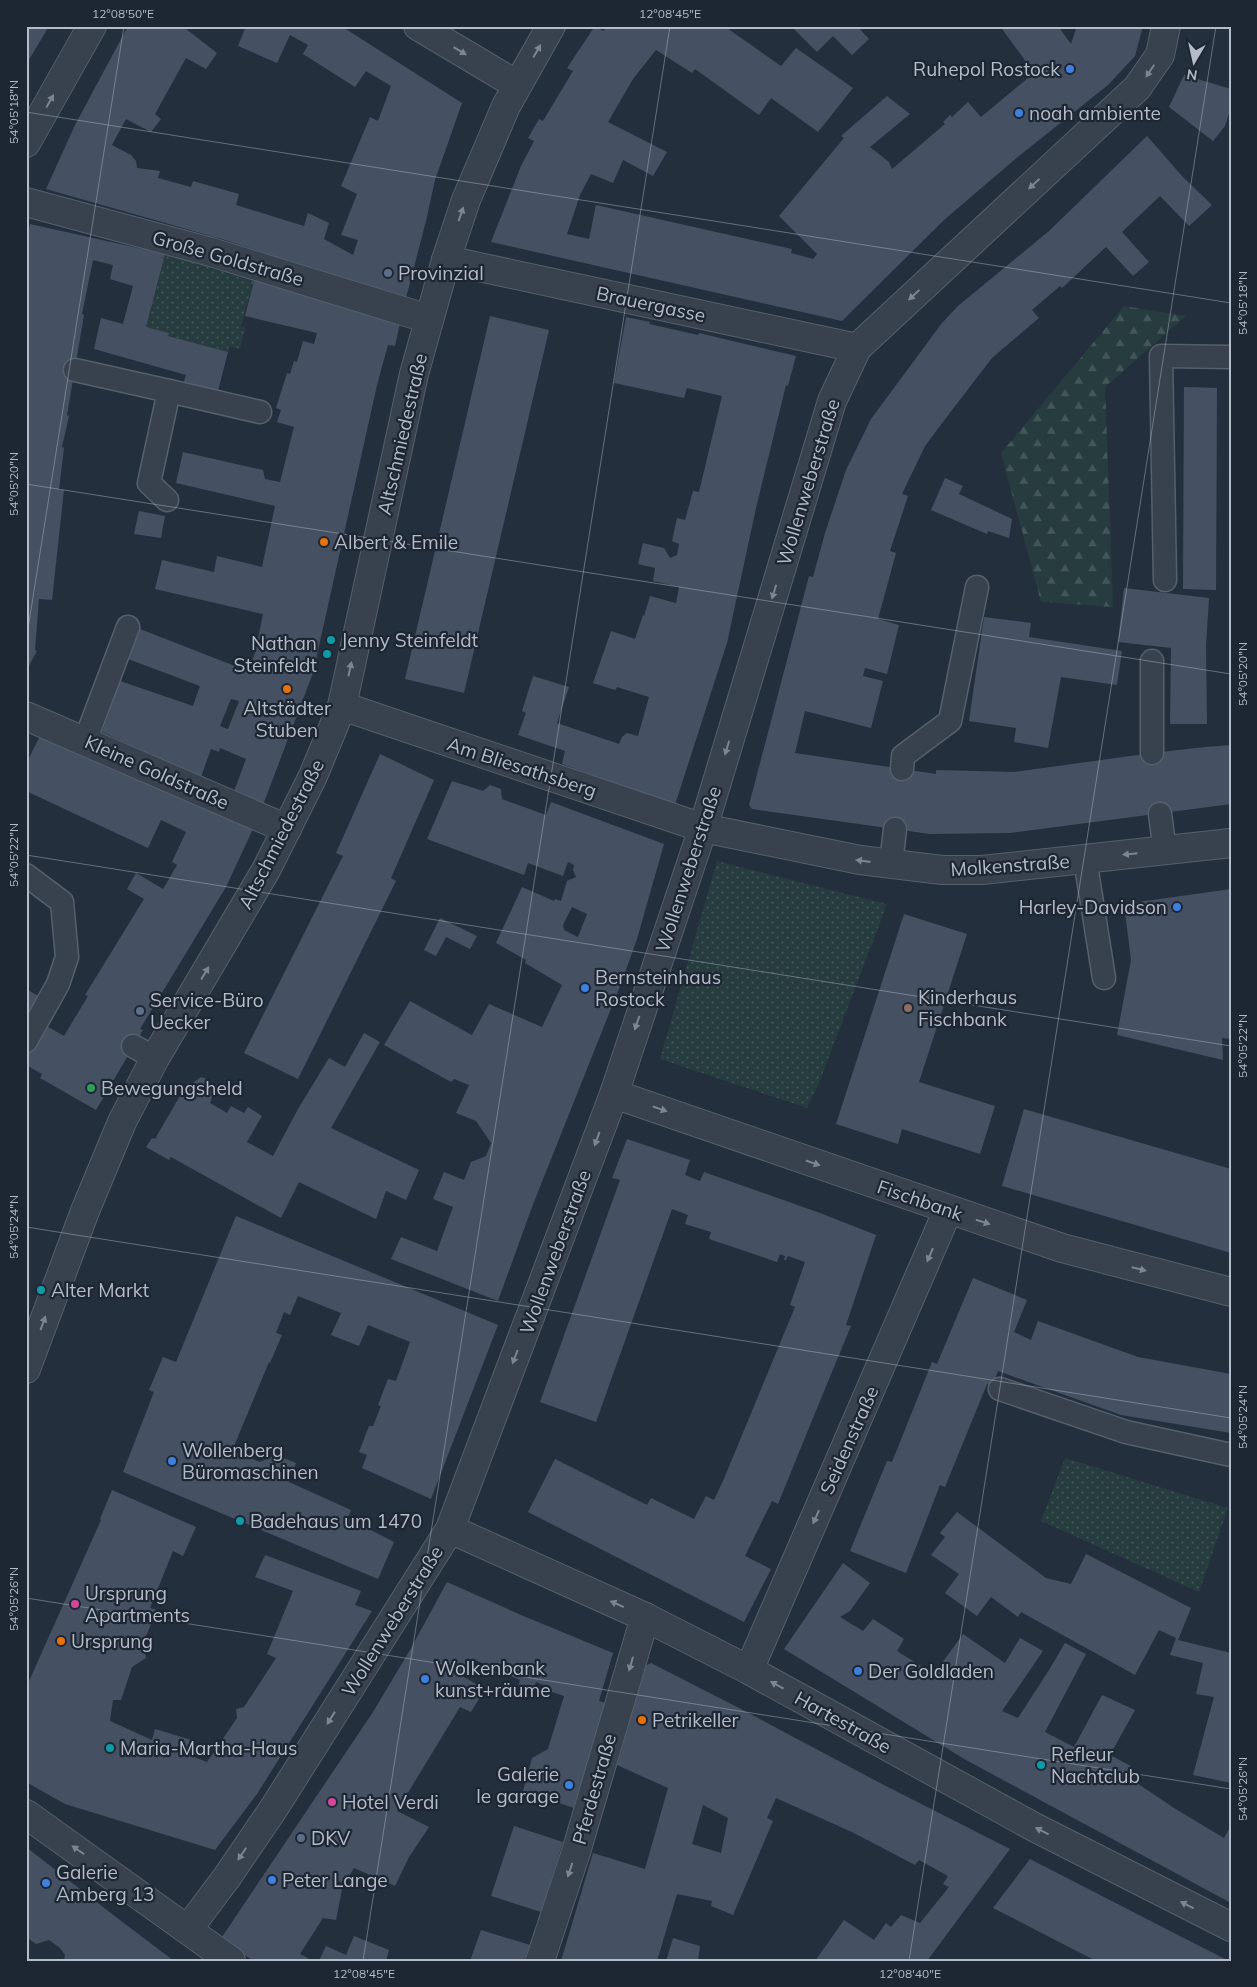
<svg xmlns="http://www.w3.org/2000/svg" width="1257" height="1987" font-family="Mulish,sans-serif">
<style>
.grass{fill:url(#grass-dots)}
.forest{fill:url(#forest-firs)}
.building{fill:#455162;fill-rule:evenodd}
.lines{fill:none;stroke-linecap:round;stroke-linejoin:round}
.service-casing{stroke:#565f6c;stroke-width:25}
.minor-casing{stroke:#565f6c;stroke-width:30}
.service{stroke:#38414e;stroke-width:22}
.minor{stroke:#38414e;stroke-width:28}
.oneway{fill:#7c8592}
.ticks{fill:none;stroke:#b4bcc9;stroke-width:1;stroke-opacity:0.45}
.shop-dot{fill:#3f7fe0;stroke:#1d2633;stroke-width:2}
.service-dot{fill:#5c6f8a;stroke:#1d2633;stroke-width:2}
.food-dot{fill:#e8710a;stroke:#1d2633;stroke-width:2}
.culture-dot{fill:#0f9aa8;stroke:#1d2633;stroke-width:2}
.education-dot{fill:#8d6e63;stroke:#1d2633;stroke-width:2}
.leisure-dot{fill:#2e9e5b;stroke:#1d2633;stroke-width:2}
.hotel-dot{fill:#d1479c;stroke:#1d2633;stroke-width:2}
.labels{text-anchor:middle;dominant-baseline:central;stroke-width:4.5;stroke-linejoin:round;paint-order:stroke}
.poi-label{font-size:19px;fill:#b4bcc9;stroke:#1d2633;text-anchor:start}
.street-label{font-size:19px;fill:#b4bcc9;stroke:#1d2633}
.neatline{fill:none;stroke:#b4bcc9;stroke-width:2}
.ticks-label{font-size:12px;text-anchor:middle;fill:#b4bcc9}
</style>
<defs>
<pattern id="grass-dots" width="8" height="8" patternUnits="userSpaceOnUse" patternTransform="scale(1.25)"><rect width="8" height="8" fill="#263c3f"/><path d="M2 2h.1M6 6h.1" fill="none" stroke="#435659" stroke-width="1.8" stroke-linecap="round"/></pattern>
<pattern id="forest-firs" width="22" height="20" patternUnits="userSpaceOnUse" patternTransform="scale(1.25)"><rect width="22" height="20" fill="#263c3f"/><path d="M5 1l3.5 6h-7zM16 11l3.5 6h-7z" fill="#435659"/></pattern>
</defs>
<rect width="100%" height="100%" fill="#242f3e"/>
<g class="grass">
<polygon points="165,254 255,277 241,326 245,328 240,349 230,347 228,352 168,336 169,333 146,327"/>
<polygon points="717,861 887,904 819,1083 807,1108 660,1059"/>
<polygon points="1065,1458 1228,1508 1199,1592 1041,1521"/>
</g>
<polygon class="forest" points="1124,306 1186,316 1105,387 1113,607 1041,602 1001,453"/>
<g class="building">
<polygon points="26,26 49,26 26,65"/>
<polygon points="128,26 187,26 186,29 217,53 206,69 186,58 155,114 161,119 151,132 126,119 112,145 131,155 136,161 137,168 160,171 158,178 191,187 193,181 239,194 236,205 304,226 308,213 329,223 324,239 353,255 358,240 341,235 357,194 341,186 370,117 378,121 391,86 366,71 355,87 303,54 308,45 290,35 277,63 238,46 246,26 341,26 462,103 435,180 426,221 405,302 292,262 225,240 46,189 75,125"/>
<polygon points="595,26 603,31 607,26 724,26 781,66 796,48 853,88 818,132 771,98 759,115 695,69 692,73 656,50 633,79 608,122 667,152 653,176 623,160 613,183 591,174 580,195 567,234 589,239 596,205 792,249 791,253 813,259 817,254 779,216 844,138 841,136 887,96 910,114 870,147 889,162 892,169 945,124 943,122 950,115 952,117 968,102 981,117 1034,73 1000,26 1058,26 1071,44 1077,26 1143,26 1135,56 1108,85 1019,156 944,220 842,321 491,242 521,166 534,141 528,138 539,119 543,121 573,71 567,68"/>
<polygon points="791,26 857,26 869,39 852,55 833,36 817,52"/>
<polygon points="1184,75 1231,89 1231,107 1225,126 1213,141 1169,107"/>
<polygon points="1147,136 1182,176 1212,205 1189,226 1160,196 1122,232 1149,262 1133,276 1106,247 1062,288 1060,286 1032,310 1039,318 992,358 949,414 925,446 902,494 908,496 890,551 896,553 878,619 899,625 887,674 865,668 863,676 883,681 871,728 805,711 795,753 936,774 936,770 1014,772 1152,753 1205,747 1231,745 1231,804 1010,833 930,834 752,809 749,805 809,576 813,577 825,533 846,470 871,419 942,323 958,306 1049,231"/>
<polygon points="30,224 165,254 146,327 169,333 168,336 228,352 218,391 184,382 186,375 94,349 101,318 123,324 133,286 110,279 113,265 93,260 82,314 84,315 67,415 69,416 62,447 64,448 59,490 64,490 52,600 39,599 35,650 37,651 26,671 26,243"/>
<path d="M255,277l145,46 -5,23 -7,-1 -11,40 -64,288 -50,132 -29,-14 12,-32 -26,-11 -1,4 -8,-3 -10,28 -99,-45 18,-51 73,25 7,-20 -72,-27 12,-30 100,39 10,-2 5,-13 8,-39 -108,-25 7,-29 52,12 3,-16 45,11 13,-61 -99,-23 7,-31 80,18 2,9 15,3 14,-55 -17,-5 4,-12 -5,-2 11,-35 3,1 4,-13 3,1 6,-21 11,3 3,-11 -72,-17zM231,699l8,2 -11,28 -8,-3z"/>
<polygon points="490,316 549,330 464,693 405,679"/>
<polygon points="626,317 650,322 649,324 698,335 699,333 796,356 788,386 786,385 756,508 727,643 675,805 562,764 565,751 518,735 526,713 522,711 533,676 569,687 557,723 619,744 622,737 627,733 638,736 649,697 617,687 615,690 593,683 611,631 635,639 643,615 644,616 650,596 676,603 679,587 653,581 655,568 638,564 643,543 664,548 670,558 677,555 679,544 672,541 677,518 685,520 693,491 699,492 722,396 687,388 684,398 614,383"/>
<polygon points="1184,387 1217,388 1216,590 1183,589"/>
<polygon points="945,478 963,486 959,494 1012,519 1009,538 988,531 987,534 931,510"/>
<polygon points="139,511 165,516 161,538 134,534"/>
<polygon points="1124,588 1209,598 1206,646 1207,724 1170,724 1171,648 1118,642"/>
<polygon points="984,617 1031,623 1029,637 1122,651 1117,685 1061,677 1048,748 1014,742 1016,728 969,721"/>
<polygon points="41,734 151,786 153,782 253,829 226,887 140,1029 143,1030 96,1110 40,1078 42,1074 26,1065 26,1056 45,1025 64,1036 88,996 85,995 144,899 127,889 136,873 163,889 177,865 172,862 186,832 161,820 148,848 26,791 26,764"/>
<polygon points="380,754 434,780 391,878 396,881 298,1079 244,1053 343,856 336,853"/>
<path d="M452,781l31,10 7,-6 11,4 1,10 44,16 5,-13 113,42 -27,95 -15,42 -90,226 -34,94 -107,-42 10,-22 36,14 16,-44 -20,-8 11,-27 20,8 7,-18 15,-6 5,-13 -15,-22 -20,-8 13,-28 -15,-6 -3,3 -67,-37 26,-44 62,34 17,-31 53,23 20,-42 -37,-22 1,-3 -30,-17 26,-56 32,14 1,-2 6,2 6,-20 9,-4 -3,-7 1,-5 -6,-3 -5,14 -35,-13 -4,12 -97,-36zM572,907l15,7 -9,23 -14,-7 -1,-5z"/>
<polygon points="1231,889 1231,1039 1222,1038 1223,1060 1117,1035 1131,960 1124,904"/>
<polygon points="904,914 967,934 919,1082 995,1106 980,1154 902,1129 898,1144 836,1124"/>
<polygon points="440,918 477,936 470,949 446,937 436,956 424,950"/>
<polygon points="26,989 42,998 26,1021"/>
<polygon points="364,1033 380,1042 331,1128 419,1170 406,1200 386,1191 376,1219 299,1182 281,1218 171,1157 169,1160 146,1147 152,1138 155,1139 188,1082 191,1084 201,1077 207,1079 214,1086 214,1092 210,1103 227,1113 231,1106 244,1113 248,1107 262,1116 247,1142 273,1156 298,1109 329,1058 345,1067"/>
<polygon points="1024,1109 1231,1169 1231,1253 1002,1186"/>
<polygon points="627,1139 690,1160 685,1175 700,1181 704,1172 820,1213 876,1235 846,1325 851,1326 815,1413 778,1504 772,1501 745,1556 771,1569 744,1622 528,1512 555,1459 647,1505 651,1498 694,1519 706,1496 714,1500 723,1481 795,1307 790,1305 805,1262 788,1256 786,1260 784,1260 785,1256 780,1254 777,1262 709,1239 711,1232 685,1224 688,1215 672,1209 596,1422 540,1402 620,1180 612,1178"/>
<polygon points="236,1216 498,1325 431,1499 362,1468 367,1455 359,1452 369,1426 373,1426 381,1406 378,1405 388,1379 396,1381 410,1342 368,1325 359,1346 331,1335 341,1313 298,1296 290,1315 284,1312 276,1333 282,1335 270,1363 269,1362 232,1451 260,1462 276,1455 296,1463 289,1482 351,1510 348,1518 394,1542 378,1579 123,1472 154,1392 149,1390 163,1357 176,1362"/>
<polygon points="973,1278 1027,1300 1014,1332 1031,1340 1038,1321 1138,1357 1231,1374 1231,1433 1121,1415 998,1371 992,1386 987,1384 945,1487 940,1485 906,1573 850,1551 887,1461 892,1462 932,1362 937,1364"/>
<polygon points="112,1490 196,1527 183,1556 173,1551 150,1608 157,1610 143,1643 146,1658 132,1667 121,1700 113,1700 110,1721 152,1740 155,1729 195,1741 191,1756 207,1762 237,1718 236,1709 244,1707 276,1658 267,1654 293,1591 255,1577 265,1555 361,1591 355,1605 372,1611 257,1794 215,1850 65,1804 26,1782 26,1688 101,1520 100,1519"/>
<polygon points="957,1512 1046,1578 1071,1584 1086,1554 1191,1608 1178,1640 1231,1653 1231,1783 1193,1775 1214,1697 1196,1694 1203,1663 1170,1655 1176,1638 1159,1630 1135,1675 1021,1612 1018,1617 991,1597 977,1616 945,1593 959,1574 931,1555 945,1537 940,1533"/>
<polygon points="843,1563 870,1583 850,1611 840,1617 863,1631 873,1619 904,1639 897,1651 934,1674 963,1634 1005,1663 1020,1638 1043,1651 1002,1711 1018,1718 1049,1670 1065,1643 1086,1654 1045,1732 1074,1747 1102,1695 1135,1710 1110,1755 1131,1766 1125,1775 1174,1808 1224,1838 1231,1825 1231,1903 966,1760 784,1649"/>
<polygon points="447,1582 521,1615 613,1653 599,1701 605,1703 574,1808 523,1791 532,1758 548,1749 564,1696 552,1692 552,1694 549,1693 551,1688 536,1682 531,1693 518,1688 520,1680 473,1659 462,1676 485,1689 471,1712 460,1707 397,1811 429,1827 409,1857 395,1886 354,1868 344,1884 337,1880 336,1888 342,1889 336,1920 323,1918 300,1954 313,1961 254,1961 220,1940 373,1712 410,1650"/>
<path d="M651,1663l90,46 139,74 130,66 -83,112h-112l29,-41 30,20 12,-17 5,4 10,-12 19,8 29,-36 -6,-3 5,-8 -29,-16 -4,5 -61,-32 -78,-35 -9,20 6,3 -40,94 -22,-9 1,-5 -35,-7 -20,67h-96l32,-108 52,16 23,-81 -51,-23 28,-99zM703,1805l25,13 -7,35 -29,-9z"/>
<polygon points="514,1826 563,1842 541,1912 491,1896"/>
<polygon points="26,1847 112,1914 174,1961 64,1961 65,1955 60,1948 49,1940 36,1944 26,1937"/>
<polygon points="1030,1859 1174,1933 1229,1961 1096,1961 993,1908"/>
<polygon points="481,1930 530,1945 524,1961 470,1961"/>
<polygon points="354,1936 389,1950 386,1961 319,1961 326,1946 346,1955"/>
<polygon points="673,1938 700,1946 698,1961 666,1961"/>
</g>
<g class="lines">
<defs>
<g id="service">
<polyline points="75,370 169,391 149,483 167,500"/>
<polyline points="169,391 260,412"/>
<polyline points="1165,580 1161,356 1231,357"/>
<polyline points="85,741 128,627"/>
<polyline points="1152,753 1152,661"/>
<polyline points="902,769 903,756 950,721 977,587"/>
<polyline points="1160,814 1165,851"/>
<polyline points="1085,859 1104,978"/>
<polyline points="891,864 895,829"/>
<polyline points="26,875 62,902 67,957 58,984 26,1041"/>
<polyline points="133,1046 155,1058"/>
<polyline points="1000,1389 1126,1432 1231,1455"/>
</g>
<g id="minor">
<polyline points="418,26 517,85"/>
<polyline points="26,143 92,26"/>
<polyline points="26,202 211,252 429,319"/>
<polyline points="446,260 857,348"/>
<polyline points="342,706 703,828 860,860 942,870 982,870 1231,843"/>
<polyline points="26,716 287,829"/>
<polyline points="614,1094 1062,1248 1231,1292"/>
<polyline points="26,1369 85,1211 122,1122 155,1058 266,870 313,776 342,706 414,374 446,260 466,200 506,106 551,26"/>
<polyline points="450,1529 645,1617 749,1670 1034,1827 1231,1927"/>
<polyline points="749,1670 948,1210"/>
<polyline points="26,1814 231,1961"/>
<polyline points="188,1929 227,1877 274,1808 450,1529 614,1094 703,828 832,401 857,348 1137,88 1160,55 1166,26"/>
<polyline points="540,1961 576,1852 645,1617"/>
</g>
</defs>
<use href="#service" class="service-casing"/>
<use href="#minor" class="minor-casing"/>
<use href="#service" class="service"/>
<use href="#minor" class="minor"/>
</g>
<defs><path id="oneway-solid" d="M-6-.8H1V-3.2L6.5 0L1 3.2V.8H-6Z" transform="scale(1.25)"/></defs>
<g class="oneway">
<use href="#oneway-solid" transform="translate(460 51) rotate(31)"/>
<use href="#oneway-solid" transform="translate(537 51) rotate(-60)"/>
<use href="#oneway-solid" transform="translate(1150 71) rotate(124)"/>
<use href="#oneway-solid" transform="translate(50 101) rotate(-61)"/>
<use href="#oneway-solid" transform="translate(1034 184) rotate(137)"/>
<use href="#oneway-solid" transform="translate(461 214) rotate(-71)"/>
<use href="#oneway-solid" transform="translate(914 295) rotate(137)"/>
<use href="#oneway-solid" transform="translate(774 592) rotate(107)"/>
<use href="#oneway-solid" transform="translate(350 669) rotate(-78)"/>
<use href="#oneway-solid" transform="translate(727 748) rotate(107)"/>
<use href="#oneway-solid" transform="translate(1130 854) rotate(174)"/>
<use href="#oneway-solid" transform="translate(863 861) rotate(-172)"/>
<use href="#oneway-solid" transform="translate(205 973) rotate(-59)"/>
<use href="#oneway-solid" transform="translate(637 1023) rotate(109)"/>
<use href="#oneway-solid" transform="translate(660 1109) rotate(19)"/>
<use href="#oneway-solid" transform="translate(597 1139) rotate(110)"/>
<use href="#oneway-solid" transform="translate(813 1163) rotate(19)"/>
<use href="#oneway-solid" transform="translate(983 1222) rotate(18)"/>
<use href="#oneway-solid" transform="translate(930 1255) rotate(114)"/>
<use href="#oneway-solid" transform="translate(1139 1269) rotate(14)"/>
<use href="#oneway-solid" transform="translate(43 1323) rotate(-70)"/>
<use href="#oneway-solid" transform="translate(515 1357) rotate(111)"/>
<use href="#oneway-solid" transform="translate(816 1517) rotate(114)"/>
<use href="#oneway-solid" transform="translate(617 1604) rotate(-156)"/>
<use href="#oneway-solid" transform="translate(631 1664) rotate(106)"/>
<use href="#oneway-solid" transform="translate(777 1685) rotate(-151)"/>
<use href="#oneway-solid" transform="translate(331 1718) rotate(122)"/>
<use href="#oneway-solid" transform="translate(1042 1831) rotate(-153)"/>
<use href="#oneway-solid" transform="translate(78 1850) rotate(-145)"/>
<use href="#oneway-solid" transform="translate(242 1854) rotate(124)"/>
<use href="#oneway-solid" transform="translate(570 1870) rotate(108)"/>
<use href="#oneway-solid" transform="translate(1187 1905) rotate(-153)"/>
</g>
<path class="ticks" d="M26,112l1205,191M26,484l1205,190M26,641l98,-615M26,855l1205,191M26,1227l1205,191M26,1598l1205,191M363,1961l307,-1935M909,1961l307,-1935"/>
<g class="shop-dot">
<circle cx="1070" cy="69" r="5"/>
<circle cx="1019" cy="113" r="5"/>
<circle cx="1177" cy="907" r="5"/>
<circle cx="585" cy="988" r="5"/>
<circle cx="172" cy="1461" r="5"/>
<circle cx="858" cy="1671" r="5"/>
<circle cx="425" cy="1679" r="5"/>
<circle cx="569" cy="1785" r="5"/>
<circle cx="272" cy="1880" r="5"/>
<circle cx="46" cy="1883" r="5"/>
</g>
<g class="service-dot">
<circle cx="388" cy="273" r="5"/>
<circle cx="140" cy="1011" r="5"/>
<circle cx="301" cy="1838" r="5"/>
</g>
<g class="food-dot">
<circle cx="324" cy="542" r="5"/>
<circle cx="287" cy="689" r="5"/>
<circle cx="61" cy="1641" r="5"/>
<circle cx="642" cy="1720" r="5"/>
</g>
<g class="culture-dot">
<circle cx="331" cy="640" r="5"/>
<circle cx="327" cy="654" r="5"/>
<circle cx="41" cy="1290" r="5"/>
<circle cx="240" cy="1521" r="5"/>
<circle cx="110" cy="1748" r="5"/>
<circle cx="1041" cy="1765" r="5"/>
</g>
<circle class="education-dot" cx="908" cy="1008" r="5"/>
<circle class="leisure-dot" cx="91" cy="1088" r="5"/>
<g class="hotel-dot">
<circle cx="75" cy="1604" r="5"/>
<circle cx="332" cy="1802" r="5"/>
</g>
<g class="labels">
<g class="poi-label">
<text x="1060" y="69" text-anchor="end">Ruhepol Rostock</text>
<text x="1029" y="113">noah ambiente</text>
<text x="398" y="273">Provinzial</text>
<text x="334" y="542">Albert &amp; Emile</text>
<text x="341" y="640">Jenny Steinfeldt</text>
<text x="317" y="643" text-anchor="end">Nathan<tspan x="317" dy="22">Steinfeldt</tspan></text>
<text x="287" y="708" text-anchor="middle">Altstädter<tspan x="287" dy="22">Stuben</tspan></text>
<text x="1167" y="907" text-anchor="end">Harley-Davidson</text>
<text x="595" y="977">Bernsteinhaus<tspan x="595" dy="22">Rostock</tspan></text>
<text x="918" y="997">Kinderhaus<tspan x="918" dy="22">Fischbank</tspan></text>
<text x="150" y="1000">Service-Büro<tspan x="150" dy="22">Uecker</tspan></text>
<text x="101" y="1088">Bewegungsheld</text>
<text x="51" y="1290">Alter Markt</text>
<text x="182" y="1450">Wollenberg<tspan x="182" dy="22">Büromaschinen</tspan></text>
<text x="250" y="1521">Badehaus um 1470</text>
<text x="85" y="1593">Ursprung<tspan x="85" dy="22">Apartments</tspan></text>
<text x="71" y="1641">Ursprung</text>
<text x="435" y="1668">Wolkenbank<tspan x="435" dy="22">kunst+räume</tspan></text>
<text x="868" y="1671">Der Goldladen</text>
<text x="652" y="1720">Petrikeller</text>
<text x="120" y="1748">Maria-Martha-Haus</text>
<text x="1051" y="1754">Refleur<tspan x="1051" dy="22">Nachtclub</tspan></text>
<text x="559" y="1774" text-anchor="end">Galerie<tspan x="559" dy="22">le garage</tspan></text>
<text x="342" y="1802">Hotel Verdi</text>
<text x="311" y="1838">DKV</text>
<text x="56" y="1872">Galerie<tspan x="56" dy="22">Amberg 13</tspan></text>
<text x="282" y="1880">Peter Lange</text>
</g>
<g class="street-label">
<text transform="translate(228 258) rotate(16)">Große Goldstraße</text>
<text transform="translate(651 304) rotate(12)">Brauergasse</text>
<text transform="translate(402 434) rotate(-77)">Altschmiedestraße</text>
<text transform="translate(808 482) rotate(-73)">Wollenweberstraße</text>
<text transform="translate(522 767) rotate(18)">Am Bliesathsberg</text>
<text transform="translate(157 772) rotate(24)">Kleine Goldstraße</text>
<text transform="translate(281 834) rotate(-63)">Altschmiedestraße</text>
<text transform="translate(1010 865) rotate(-4)">Molkenstraße</text>
<text transform="translate(688 869) rotate(-72)">Wollenweberstraße</text>
<text transform="translate(920 1200) rotate(19)">Fischbank</text>
<text transform="translate(555 1252) rotate(-70)">Wollenweberstraße</text>
<text transform="translate(849 1440) rotate(-66)">Seidenstraße</text>
<text transform="translate(392 1621) rotate(-58)">Wollenweberstraße</text>
<text transform="translate(843 1722) rotate(29)">Hartestraße</text>
<text transform="translate(594 1789) rotate(-74)">Pferdestraße</text>
</g>
</g>
<rect width="1257" height="1987" fill="none" stroke="#1d2633" stroke-width="55"/>
<g transform="translate(1194 62) rotate(189)" stroke="#1d2633" stroke-width="4" paint-order="stroke">
<path d="M0-4L9 19L0 12L-9 19Z" fill="#b4bcc9"/>
<text y="-8" font-size="14" font-weight="bold" text-anchor="middle" fill="#b4bcc9">N</text>
</g>
<rect x="28" y="28" width="1202" height="1932" class="neatline"/>
<g class="ticks-label">
<text x="123" y="18">12°08'50"E</text>
<text x="670" y="18">12°08'45"E</text>
<text transform="translate(14 112) rotate(-90)" y="4">54°05'18"N</text>
<text transform="translate(1243 303) rotate(-90)" y="4">54°05'18"N</text>
<text transform="translate(14 484) rotate(-90)" y="4">54°05'20"N</text>
<text transform="translate(1243 674) rotate(-90)" y="4">54°05'20"N</text>
<text transform="translate(14 855) rotate(-90)" y="4">54°05'22"N</text>
<text transform="translate(1243 1046) rotate(-90)" y="4">54°05'22"N</text>
<text transform="translate(14 1227) rotate(-90)" y="4">54°05'24"N</text>
<text transform="translate(1243 1417) rotate(-90)" y="4">54°05'24"N</text>
<text transform="translate(14 1599) rotate(-90)" y="4">54°05'26"N</text>
<text transform="translate(1243 1789) rotate(-90)" y="4">54°05'26"N</text>
<text x="364" y="1978">12°08'45"E</text>
<text x="910" y="1978">12°08'40"E</text>
</g>
</svg>
